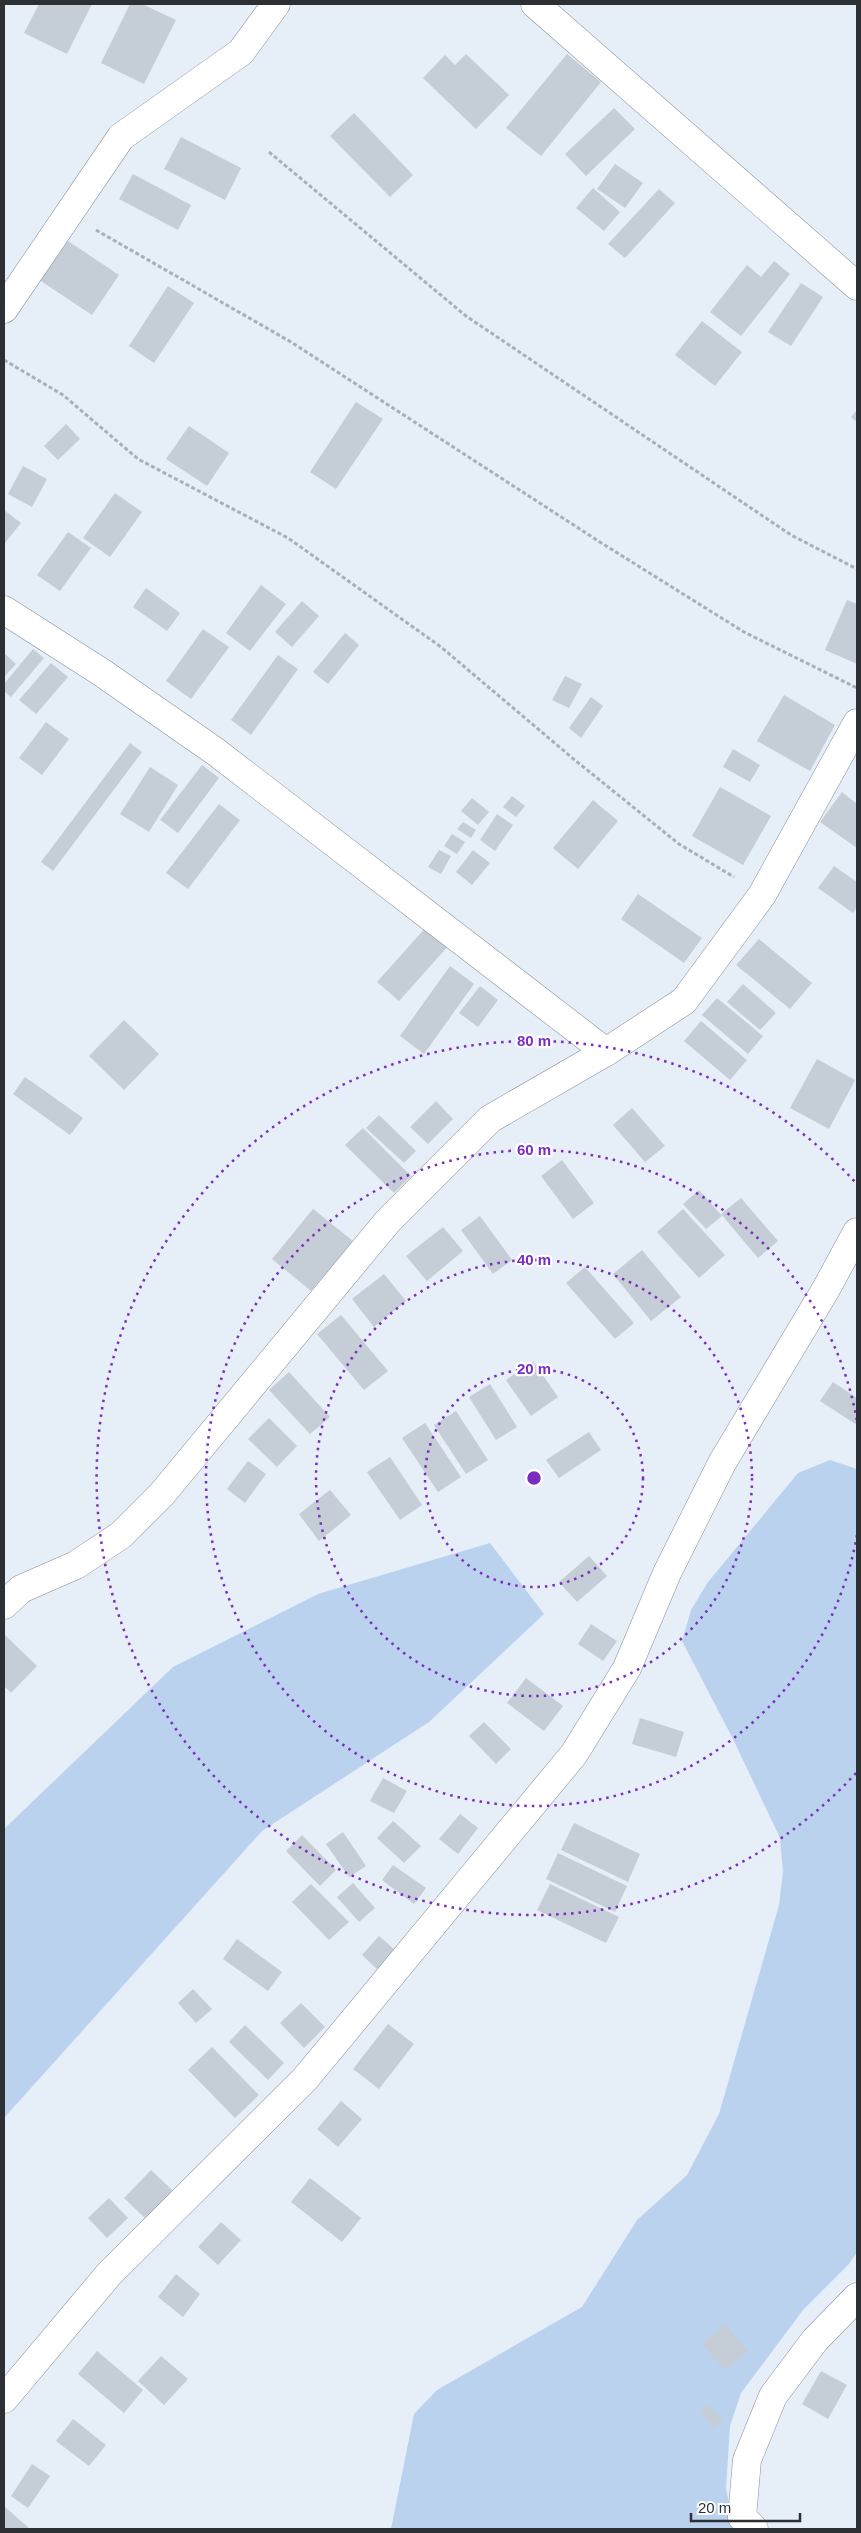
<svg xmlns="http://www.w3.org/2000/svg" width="861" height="2533" font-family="Arial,sans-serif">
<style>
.green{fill:#bbd2ef}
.building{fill:#c5cdd6}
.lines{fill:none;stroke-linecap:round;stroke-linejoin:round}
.minor-casing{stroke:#888f98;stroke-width:29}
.path{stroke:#a8afb7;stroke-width:3;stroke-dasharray:4 2.5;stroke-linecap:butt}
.minor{stroke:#fff;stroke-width:28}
.ring{fill:none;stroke:#7b2cbf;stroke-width:2.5;stroke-dasharray:2.5 5}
.centre{fill:#7b2cbf;stroke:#fff;stroke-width:2.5}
.ring-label{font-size:15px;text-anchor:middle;font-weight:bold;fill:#7b2cbf;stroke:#fff;stroke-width:4.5;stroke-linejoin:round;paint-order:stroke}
</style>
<rect width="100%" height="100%" fill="#e6eef8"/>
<g class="green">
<polygon points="830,1460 857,1469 857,2252 849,2264 803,2310 741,2393 730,2426 726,2489 733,2518 741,2529 391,2529 414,2414 437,2390 582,2307 637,2220 687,2175 719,2114 779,1905 783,1872 780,1838 733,1739 682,1641 691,1610 708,1582 798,1473"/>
<polygon points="490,1543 544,1614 429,1722 262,1831 4,2118 4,1829 173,1667 318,1594"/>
</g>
<g class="building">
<polygon points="39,4 92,4 67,54 24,33"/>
<polygon points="130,4 142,4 176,20 144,84 101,63"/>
<polygon points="466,54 509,95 476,129 423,78 445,55 455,65"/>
<polygon points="567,54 601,82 541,156 506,128"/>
<polygon points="614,108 635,129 586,176 565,154"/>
<polygon points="354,113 413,175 390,197 330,136"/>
<polygon points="181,137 241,168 225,200 164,169"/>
<polygon points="615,164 643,183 625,208 597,189"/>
<polygon points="133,174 191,205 178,230 119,199"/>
<polygon points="593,188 620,212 604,231 576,208"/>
<polygon points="659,189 675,203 625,258 608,244"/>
<polygon points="65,239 119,275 92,315 38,279"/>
<polygon points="774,261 790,274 741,336 710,312 747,265 761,277"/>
<polygon points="801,283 823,297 791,346 768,332"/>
<polygon points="168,286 194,303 154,363 129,346"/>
<polygon points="702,321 742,352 715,386 675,355"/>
<polygon points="356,402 383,419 336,489 310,472"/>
<polygon points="857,410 857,422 851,417"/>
<polygon points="66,424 80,439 58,460 44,446"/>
<polygon points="189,426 229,453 207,486 166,459"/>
<polygon points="23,466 47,479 32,507 8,494"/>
<polygon points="115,493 142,512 110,557 83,538"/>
<polygon points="4,510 21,523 4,544"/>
<polygon points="68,532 91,548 60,591 37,575"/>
<polygon points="261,585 286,604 250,651 226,633"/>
<polygon points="146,588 180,613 167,631 133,607"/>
<polygon points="847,600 857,604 857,664 825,650"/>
<polygon points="302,601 319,616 292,647 275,632"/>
<polygon points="203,629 229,647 191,699 166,681"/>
<polygon points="345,633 359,645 328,684 313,672"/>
<polygon points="33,649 44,658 11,697 4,691 4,684"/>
<polygon points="4,653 16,664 4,677"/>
<polygon points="278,655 298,669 251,735 231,720"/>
<polygon points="51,663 68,677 36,714 19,700"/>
<polygon points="565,676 582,684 569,708 552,700"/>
<polygon points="784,695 835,725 810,771 757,741"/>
<polygon points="591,697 603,706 581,738 569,728"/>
<polygon points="46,722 69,739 42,775 19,758"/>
<polygon points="130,743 142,752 53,871 41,862"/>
<polygon points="733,749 760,765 750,782 723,767"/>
<polygon points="202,765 219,778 178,833 160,820"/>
<polygon points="150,767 178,785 149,832 120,814"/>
<polygon points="720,787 771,816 743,865 692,836"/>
<polygon points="842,792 857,804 857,848 820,822"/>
<polygon points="512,796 525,806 516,817 503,807"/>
<polygon points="472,798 489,812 478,825 461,811"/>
<polygon points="593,800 618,821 578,869 553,848"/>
<polygon points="219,804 240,820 188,889 166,873"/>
<polygon points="497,814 513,825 495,851 480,840"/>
<polygon points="463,822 476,830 471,838 457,829"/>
<polygon points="452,834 465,842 457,854 444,846"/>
<polygon points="439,850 451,856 441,874 428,867"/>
<polygon points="473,850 490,863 472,885 456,872"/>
<polygon points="834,866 857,882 857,907 853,913 818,888"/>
<polygon points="638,894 702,938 684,963 621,919"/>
<polygon points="428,925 450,944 399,1001 377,982"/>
<polygon points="759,939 812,983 790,1009 736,965"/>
<polygon points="450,966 474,984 424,1054 400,1036"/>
<polygon points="743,984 776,1013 760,1030 727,1002"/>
<polygon points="480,986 498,1000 478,1027 459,1013"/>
<polygon points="717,998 763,1036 748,1054 702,1015"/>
<polygon points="124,1020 159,1054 124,1090 89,1056"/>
<polygon points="701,1021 747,1060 730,1080 684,1041"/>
<polygon points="817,1059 855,1080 829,1129 790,1108"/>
<polygon points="25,1077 83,1118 70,1135 13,1094"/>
<polygon points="436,1101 453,1119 428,1144 410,1127"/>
<polygon points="632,1108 665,1146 645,1162 613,1125"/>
<polygon points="379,1115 416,1151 404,1163 366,1128"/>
<polygon points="363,1128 411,1176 394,1193 345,1145"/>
<polygon points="562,1160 594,1203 573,1219 541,1176"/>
<polygon points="699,1190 722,1216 706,1229 683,1204"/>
<polygon points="741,1198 778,1241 758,1258 721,1214"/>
<polygon points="313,1209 353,1241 311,1291 272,1259"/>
<polygon points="683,1209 725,1255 699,1278 657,1232"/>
<polygon points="480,1216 512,1260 493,1274 461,1230"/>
<polygon points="443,1227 463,1251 427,1281 406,1256"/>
<polygon points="642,1250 681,1297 651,1321 613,1274"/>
<polygon points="585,1267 634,1323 615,1339 566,1283"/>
<polygon points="384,1274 406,1301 374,1327 352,1299"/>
<polygon points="341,1315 388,1371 364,1390 317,1334"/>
<polygon points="533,1361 558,1397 531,1416 506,1380"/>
<polygon points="289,1372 330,1417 310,1434 269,1390"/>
<polygon points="833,1382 857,1398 857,1425 820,1401"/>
<polygon points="490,1384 517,1427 496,1440 469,1397"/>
<polygon points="456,1411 488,1460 466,1474 434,1425"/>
<polygon points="269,1418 297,1446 277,1467 248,1439"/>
<polygon points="425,1423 461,1477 438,1492 402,1438"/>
<polygon points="589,1432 601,1450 559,1478 546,1460"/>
<polygon points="390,1457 422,1505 400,1520 367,1472"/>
<polygon points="248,1461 266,1474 245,1503 227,1489"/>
<polygon points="330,1490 351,1515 319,1541 299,1514"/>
<polygon points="589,1556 607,1576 577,1602 559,1582"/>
<polygon points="591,1624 617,1641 603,1661 578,1644"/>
<polygon points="5,1635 37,1666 11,1693 4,1686"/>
<polygon points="526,1678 563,1706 544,1731 507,1703"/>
<polygon points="640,1718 684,1732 676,1757 632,1744"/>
<polygon points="484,1722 511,1749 496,1764 469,1736"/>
<polygon points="383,1778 407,1791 394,1813 370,1801"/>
<polygon points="460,1814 478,1828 458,1854 439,1839"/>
<polygon points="393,1821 421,1846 404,1863 377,1838"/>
<polygon points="574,1823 640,1854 628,1882 561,1850"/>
<polygon points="343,1832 366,1866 349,1877 326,1844"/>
<polygon points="302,1835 336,1870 320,1886 286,1851"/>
<polygon points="558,1853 627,1886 615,1912 546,1879"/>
<polygon points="393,1865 426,1888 414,1904 382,1880"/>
<polygon points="353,1883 375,1908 359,1922 337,1897"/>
<polygon points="311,1884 349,1922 329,1940 292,1902"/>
<polygon points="550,1884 619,1917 606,1943 537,1910"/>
<polygon points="379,1936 396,1951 379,1971 362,1955"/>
<polygon points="237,1939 282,1972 268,1991 223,1959"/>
<polygon points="193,1989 212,2009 196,2023 178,2003"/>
<polygon points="301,2003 325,2027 304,2048 280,2023"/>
<polygon points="388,2024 414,2044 379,2089 353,2069"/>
<polygon points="245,2025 284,2063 268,2080 229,2042"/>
<polygon points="212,2047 259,2095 235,2118 188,2070"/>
<polygon points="341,2101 362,2119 338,2147 317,2129"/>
<polygon points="151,2170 174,2192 147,2220 124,2198"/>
<polygon points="310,2178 361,2218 342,2242 291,2202"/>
<polygon points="109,2198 128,2218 107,2238 88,2218"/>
<polygon points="221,2222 241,2240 218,2265 198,2247"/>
<polygon points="176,2274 200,2294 183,2317 158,2297"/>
<polygon points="725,2324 748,2351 725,2370 702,2344"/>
<polygon points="97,2351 143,2390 124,2413 78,2374"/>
<polygon points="161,2356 188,2379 164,2405 138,2381"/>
<polygon points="821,2371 847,2385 828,2419 802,2404"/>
<polygon points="708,2405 723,2420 714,2428 700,2412"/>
<polygon points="73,2419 106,2445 89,2466 56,2441"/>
<polygon points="32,2464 50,2476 28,2508 11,2496"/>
<polygon points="4,2506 30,2529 4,2529"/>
</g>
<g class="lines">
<defs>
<g id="minor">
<polyline points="535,4 857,286"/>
<polyline points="4,309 121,137 241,52 276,4"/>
<polyline points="4,610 101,672 216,752 606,1052"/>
<polyline points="4,1605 21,1589 76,1565 121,1535 162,1494 388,1221 490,1119 606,1052 684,1001 762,895 857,723"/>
<polyline points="4,2399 109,2274 305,2079 574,1754 627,1668 667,1573 722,1463 826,1289 857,1232"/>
<polyline points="754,2529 742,2517 747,2460 773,2396 815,2340 857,2297"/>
</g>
</defs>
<use href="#minor" class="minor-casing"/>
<g class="path">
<polyline points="269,152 466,316 791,535 857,569"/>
<polyline points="96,230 291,342 603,544 744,632 857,688"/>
<polyline points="4,360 63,395 138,459 288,538 441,647 576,761 679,844 734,877"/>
</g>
<use href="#minor" class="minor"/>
</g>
<g class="ring">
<circle cx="534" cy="1478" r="109"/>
<circle cx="534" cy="1478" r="218"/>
<path d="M857 1535A328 328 0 1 1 857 1421"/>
<path d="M856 1773A437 437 0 1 1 856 1183"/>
</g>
<circle cx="534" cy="1478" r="8" class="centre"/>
<g class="ring-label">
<text x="534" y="1046">80 m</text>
<text x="534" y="1155">60 m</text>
<text x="534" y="1265">40 m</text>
<text x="534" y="1374">20 m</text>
</g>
<rect width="861" height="2533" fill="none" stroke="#2c2f33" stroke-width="10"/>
<path d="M691 2513v8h109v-8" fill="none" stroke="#2c2f33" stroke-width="2.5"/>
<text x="698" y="2513" font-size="15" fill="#2c2f33" stroke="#ffffff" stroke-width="4" paint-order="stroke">20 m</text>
</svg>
